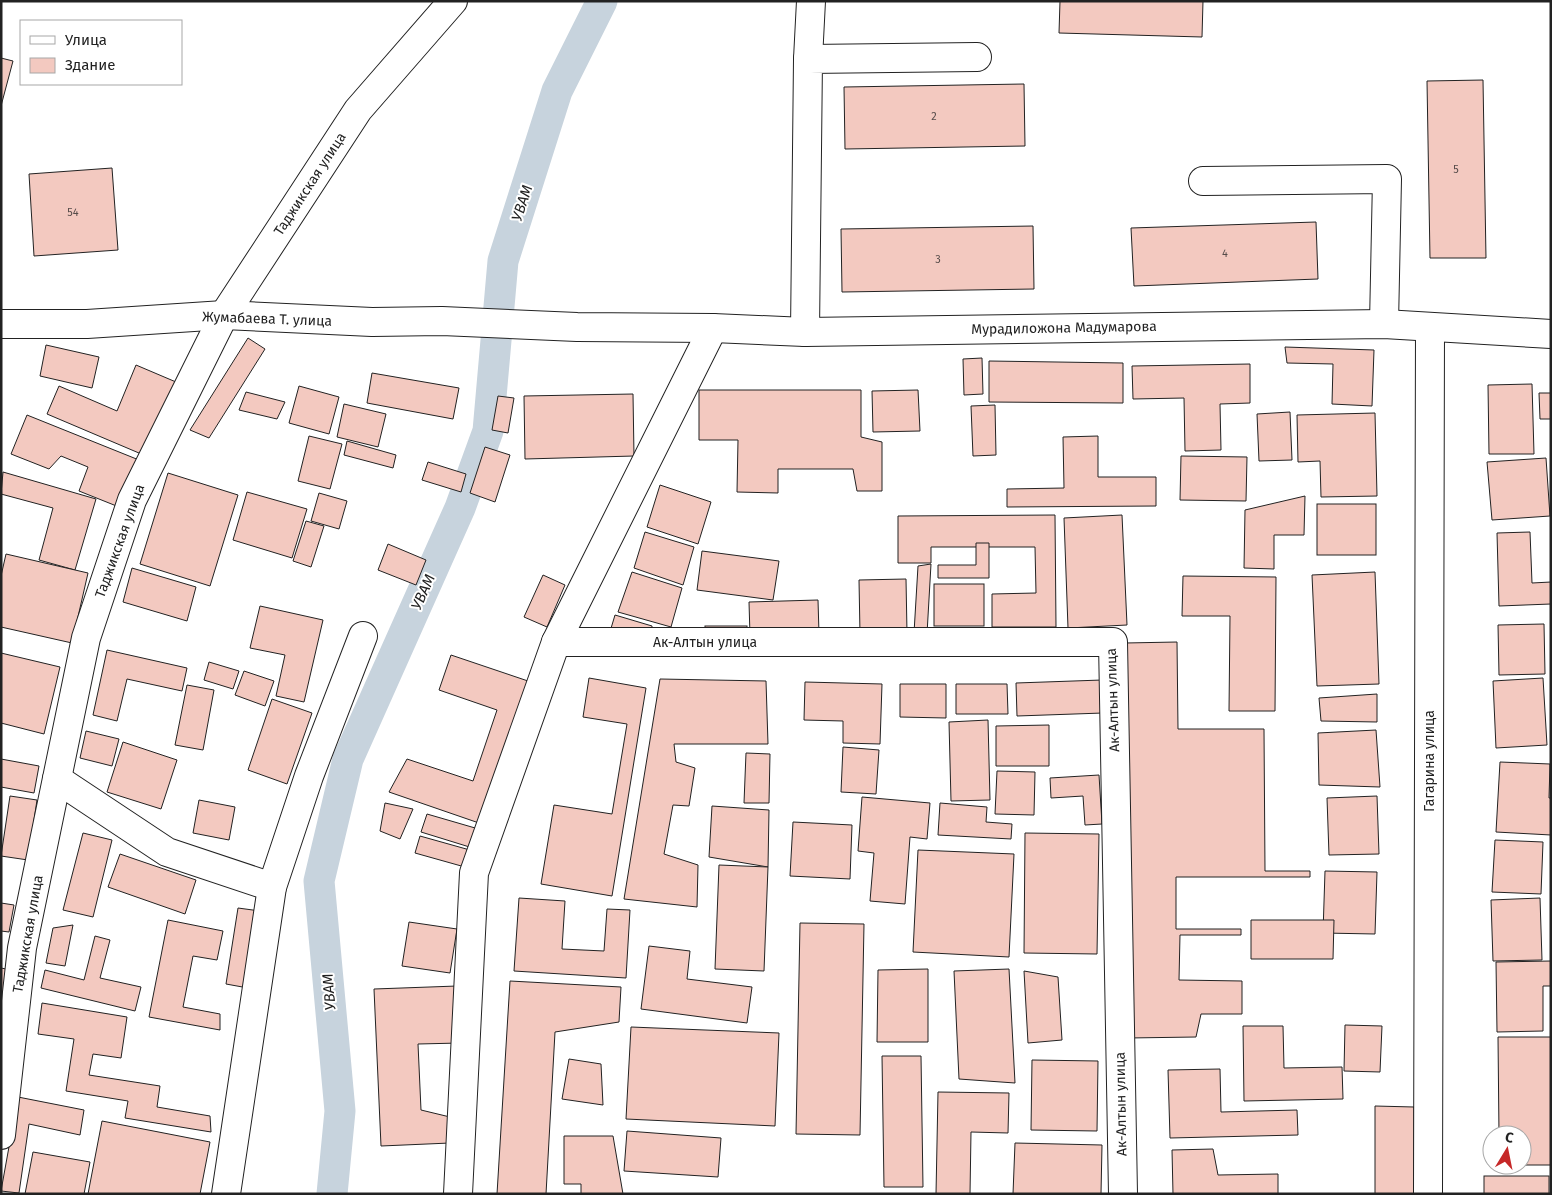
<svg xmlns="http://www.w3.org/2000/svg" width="1552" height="1195" font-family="'Fira Sans',sans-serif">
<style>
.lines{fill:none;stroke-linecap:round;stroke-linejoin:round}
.canal{stroke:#c7d3dd;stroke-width:31}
.building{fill:#f3c9c0;stroke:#222}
.minor-casing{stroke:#222;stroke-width:30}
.minor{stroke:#fff;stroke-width:28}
.labels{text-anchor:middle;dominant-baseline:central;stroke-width:4;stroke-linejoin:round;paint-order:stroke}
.number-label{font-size:11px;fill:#564c4a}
.street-label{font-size:14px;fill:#222;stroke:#fff}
.water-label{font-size:15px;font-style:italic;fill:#222;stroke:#fff}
</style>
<rect width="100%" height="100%" fill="#fff"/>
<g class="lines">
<polyline class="canal" points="332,1194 340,1111 319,881 348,759 460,508 488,431 503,261 557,91 602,1"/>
</g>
<g class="building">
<polygon points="1060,1 1203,1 1202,37 1059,33"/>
<polygon points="1,58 13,61 1,106"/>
<polygon points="1483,80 1486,258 1430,258 1427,81"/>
<polygon points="1024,84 1025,146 845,149 844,87"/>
<polygon points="112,168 118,250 34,256 29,174"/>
<polygon points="1316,222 1318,279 1134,286 1131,228"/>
<polygon points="1033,226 1034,289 842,292 841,229"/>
<polygon points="248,338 265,349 209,438 190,430"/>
<polygon points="46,345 99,357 92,388 40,376"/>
<polygon points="1285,347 1374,350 1372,406 1332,404 1333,364 1287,363"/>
<polygon points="982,358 983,394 964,395 963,359"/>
<polygon points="989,361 1123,363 1123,403 989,402"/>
<polygon points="1250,364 1250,403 1220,404 1221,450 1185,451 1184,398 1133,399 1132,366"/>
<polygon points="136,365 176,382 146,456 47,414 59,386 117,411"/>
<polygon points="372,373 459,388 453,419 367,403"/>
<polygon points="1532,384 1534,454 1489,454 1488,385"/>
<polygon points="299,386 339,397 329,434 289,423"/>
<polygon points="699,390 861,390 861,437 882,442 882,491 857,491 853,469 778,469 778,493 737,492 738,440 699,440"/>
<polygon points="918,390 920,431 873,432 872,391"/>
<polygon points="246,392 285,402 277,419 239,410"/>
<polygon points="1539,393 1551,393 1551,419 1540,419"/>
<polygon points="633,394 634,456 525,459 524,396"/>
<polygon points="498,396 514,398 508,433 492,430"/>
<polygon points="344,404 386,414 378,447 337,437"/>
<polygon points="995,405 996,455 973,456 971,406"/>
<polygon points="1290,412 1292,460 1259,461 1257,414"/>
<polygon points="1375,413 1377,496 1321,497 1320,461 1298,462 1297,415"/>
<polygon points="27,415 139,460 119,507 79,491 88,467 61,456 49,469 11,454"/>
<polygon points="309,436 342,444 330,489 298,481"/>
<polygon points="1098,436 1098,477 1156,477 1156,506 1007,507 1007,489 1064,488 1063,437"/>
<polygon points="347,441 396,455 393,468 344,455"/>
<polygon points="485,447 510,455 495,502 470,493"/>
<polygon points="1181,456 1247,457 1246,501 1180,500"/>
<polygon points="1546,458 1550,516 1492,520 1487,462"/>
<polygon points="428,462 466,474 461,492 422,480"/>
<polygon points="3,472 96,499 75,570 39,560 53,508 1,494"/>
<polygon points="168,473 238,495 210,586 140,564"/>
<polygon points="660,485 711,502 698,544 647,527"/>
<polygon points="247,492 307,509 292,558 233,540"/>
<polygon points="319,493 347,501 339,529 311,521"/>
<polygon points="1305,496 1304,535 1274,535 1274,569 1244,568 1245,510"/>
<rect x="1317" y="504" width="59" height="51"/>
<polygon points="1055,515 1056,627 992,627 992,594 1036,593 1035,547 931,547 931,563 898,563 898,516"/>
<polygon points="1122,515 1127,625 1068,628 1064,518"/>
<polygon points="306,521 324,526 311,567 293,561"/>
<polygon points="645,532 694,547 683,585 634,568"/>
<polygon points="1530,532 1532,583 1551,582 1551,604 1499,606 1497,533"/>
<polygon points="976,543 989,543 989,578 938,578 938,565 976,565"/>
<polygon points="388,544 426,560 416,585 378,570"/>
<polygon points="702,551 779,561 773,600 697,590"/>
<polygon points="6,554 88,573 72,643 1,627 1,576"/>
<polygon points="931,564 927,634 914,633 918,566"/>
<polygon points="132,568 196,587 187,621 123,602"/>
<polygon points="632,572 682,588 671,627 618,612"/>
<polygon points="1375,572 1379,684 1317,686 1312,575"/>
<polygon points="543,575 565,585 547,627 524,617"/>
<polygon points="1183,576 1276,577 1275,711 1229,711 1230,616 1182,616"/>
<polygon points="906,579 907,633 860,634 859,580"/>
<rect x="934" y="584" width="50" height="42"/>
<polygon points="818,600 819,634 750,636 749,602"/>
<polygon points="260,606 323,620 304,702 276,696 285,655 250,648"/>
<polygon points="615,615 652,626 652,637 609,635"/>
<polygon points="1544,624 1545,674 1499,675 1498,625"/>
<rect x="705" y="626" width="42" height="10"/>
<polygon points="1177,642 1178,729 1264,729 1265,871 1310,871 1310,877 1176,877 1176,929 1241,929 1241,935 1180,935 1179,980 1242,981 1242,1014 1201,1014 1196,1037 1128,1038 1125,643"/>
<polygon points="107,650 187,668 182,691 127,679 117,721 93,715"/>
<polygon points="1,653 60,667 44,734 1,723"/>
<polygon points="451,655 528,681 479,823 389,792 407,759 473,781 497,710 439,690"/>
<polygon points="209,662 239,671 233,689 204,680"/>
<polygon points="244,671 274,681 265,706 235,695"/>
<polygon points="589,678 646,688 612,896 541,884 554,805 612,814 627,724 583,717"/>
<polygon points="1543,678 1547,745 1496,748 1493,681"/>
<polygon points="660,679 766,681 768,744 674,744 676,762 695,768 689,806 673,805 664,854 698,865 697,907 624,899"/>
<polygon points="1102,680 1103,713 1017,716 1016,683"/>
<polygon points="805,682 882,684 880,744 843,743 843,721 804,720"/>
<polygon points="900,684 946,684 946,718 900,717"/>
<polygon points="956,684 1007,684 1008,714 956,714"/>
<polygon points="187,685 214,690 203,750 175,745"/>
<polygon points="1377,694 1377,722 1321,721 1319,698"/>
<polygon points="272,699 312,713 287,784 248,770"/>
<polygon points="988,720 990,800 951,801 949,722"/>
<polygon points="1049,725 1049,766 996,766 996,726"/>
<polygon points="1376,730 1380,787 1319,785 1318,733"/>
<polygon points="86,731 119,739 112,766 80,758"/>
<polygon points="123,742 177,760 161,809 107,792"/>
<polygon points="843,747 879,750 876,794 841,792"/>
<polygon points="746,753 770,754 769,803 744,803"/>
<polygon points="1,759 39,766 34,793 1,787"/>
<polygon points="1500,762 1550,764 1549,798 1551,798 1551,835 1496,832"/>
<polygon points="997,771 1035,772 1034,815 995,814"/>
<polygon points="1099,775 1102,824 1085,825 1083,796 1051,798 1050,778"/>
<polygon points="10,796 37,800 28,860 1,856"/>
<polygon points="1377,796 1379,854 1329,855 1327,798"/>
<polygon points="862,797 930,803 927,839 910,837 905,904 870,901 874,853 858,851"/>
<polygon points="199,800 235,807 229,840 193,833"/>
<polygon points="385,803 413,809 400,839 380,831"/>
<polygon points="940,803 987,807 986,822 1012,824 1011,839 938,835"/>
<polygon points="712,806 769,810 768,867 709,857"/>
<polygon points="427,814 482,830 476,849 421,832"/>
<polygon points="793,822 852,825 850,879 790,876"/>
<polygon points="83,833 112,840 93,917 63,910"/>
<polygon points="1025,833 1099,834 1097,954 1024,953"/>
<polygon points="420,836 477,852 472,869 415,853"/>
<polygon points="1495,840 1543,842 1541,894 1492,892"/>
<polygon points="918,850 1014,854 1009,957 913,952"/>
<polygon points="120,854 196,880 185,914 108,887"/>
<polygon points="719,865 768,867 764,971 715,969"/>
<polygon points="1325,871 1377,872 1375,934 1323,933"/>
<polygon points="519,898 565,901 562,949 604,951 607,909 630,910 626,978 514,971"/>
<polygon points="1540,898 1542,960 1493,961 1491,900"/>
<polygon points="1,903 14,905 9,932 1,931"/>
<polygon points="238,908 260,911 248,988 226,984"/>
<polygon points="168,920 223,931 217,960 193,956 183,1007 220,1014 220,1030 149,1017"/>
<polygon points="1251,920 1334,920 1333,959 1251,959"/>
<polygon points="409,922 457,929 450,973 402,966"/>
<polygon points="800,923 864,924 860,1135 796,1134"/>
<polygon points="73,925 65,966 46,963 53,928"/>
<polygon points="95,936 110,940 100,978 141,987 135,1011 41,988 45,970 84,980"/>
<polygon points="649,946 690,951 687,979 752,987 747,1023 641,1009"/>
<polygon points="1551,961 1551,986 1543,986 1543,1031 1497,1032 1496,962"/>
<polygon points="1,968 11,970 1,1012"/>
<polygon points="928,969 928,1042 877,1042 878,970"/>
<polygon points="1009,969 1015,1083 959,1079 954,971"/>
<polygon points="1024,971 1058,977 1062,1040 1028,1043"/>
<polygon points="510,981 621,987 619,1022 555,1032 546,1194 497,1194"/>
<polygon points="457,986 460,1043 418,1044 421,1110 450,1117 450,1143 381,1146 374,989"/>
<polygon points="42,1003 127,1017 121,1058 93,1054 89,1075 160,1086 157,1107 210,1116 211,1132 125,1118 128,1101 66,1091 74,1039 38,1034"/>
<polygon points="1345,1025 1382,1026 1380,1072 1344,1071"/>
<polygon points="1243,1026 1283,1026 1284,1068 1342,1067 1343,1099 1244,1101"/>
<polygon points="631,1027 779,1033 775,1126 626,1119"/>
<polygon points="1498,1037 1551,1037 1551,1165 1499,1165 1522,1165 1522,1135 1499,1135"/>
<polygon points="882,1056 921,1056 923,1187 884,1187"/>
<polygon points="569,1059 601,1064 603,1105 562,1099"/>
<polygon points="1032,1060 1098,1061 1097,1131 1031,1130"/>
<polygon points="1220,1069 1221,1112 1297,1110 1298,1135 1170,1138 1168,1070"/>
<polygon points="938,1092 1009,1093 1008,1133 971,1132 970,1194 936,1194"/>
<polygon points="18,1097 84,1110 80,1135 29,1124 19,1193 1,1191"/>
<polygon points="1375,1106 1414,1107 1414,1194 1375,1194"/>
<polygon points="102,1121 210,1142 200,1194 88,1194"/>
<polygon points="627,1131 721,1138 718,1177 624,1171"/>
<polygon points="564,1136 613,1136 623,1194 581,1194 581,1184 564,1184"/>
<polygon points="1015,1143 1102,1145 1101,1194 1013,1194"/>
<polygon points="1213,1149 1218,1175 1278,1174 1278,1194 1173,1194 1172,1150"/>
<polygon points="33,1152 90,1162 84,1194 25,1194"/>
<rect x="1484" y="1176" width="65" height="18"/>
</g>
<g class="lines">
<defs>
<g id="minor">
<polyline points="808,59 811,1"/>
<polyline points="1203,181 1387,179 1384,324"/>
<polyline points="1,324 87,324 224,315 372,322 442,321 577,327 713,328 805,332 1384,324 1551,334"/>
<polyline points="805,332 808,59 977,57"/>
<polyline points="556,642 1113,642 1123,1194"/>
<polyline points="57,779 167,852 272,887"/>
<polyline points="1,1135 22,948 86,638 132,500 224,315 358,110 453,1"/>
<polyline points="226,1194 272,887 309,776 363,636"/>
<polyline points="458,1194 474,873 556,642 713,328"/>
<polyline points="1428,1194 1430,328"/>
</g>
</defs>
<use href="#minor" class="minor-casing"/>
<use href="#minor" class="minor"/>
</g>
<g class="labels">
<g class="number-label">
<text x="934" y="116">2</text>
<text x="1456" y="169">5</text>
<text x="73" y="212">54</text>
<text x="1225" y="253">4</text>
<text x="938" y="259">3</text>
</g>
<g class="street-label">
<text transform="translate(310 184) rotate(-57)">Таджикская улица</text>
<text transform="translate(267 319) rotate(2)">Жумабаева Т. улица</text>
<text transform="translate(1064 328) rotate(-1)">Мурадиложона Мадумарова</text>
<text transform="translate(120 541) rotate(-70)">Таджикская улица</text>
<text x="705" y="642">Ак-Алтын улица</text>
<text transform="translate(1113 700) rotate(-92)">Ак-Алтын улица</text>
<text transform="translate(1429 761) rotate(-90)">Гагарина улица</text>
<text transform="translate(28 934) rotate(-80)">Таджикская улица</text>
<text transform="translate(1121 1104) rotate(-91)">Ак-Алтын улица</text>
</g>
<g class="water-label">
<text transform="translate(522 203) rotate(-72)">УВАМ</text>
<text transform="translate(423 592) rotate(-66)">УВАМ</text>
<text transform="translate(329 992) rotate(-95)">УВАМ</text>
</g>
</g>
<rect width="1552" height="1195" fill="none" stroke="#222222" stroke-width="5"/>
<rect x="20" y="20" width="162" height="65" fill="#ffffff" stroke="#a7a7a7"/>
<rect x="30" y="36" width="25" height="8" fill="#ffffff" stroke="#a7a7a7"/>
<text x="65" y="45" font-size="15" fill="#222222">Улица</text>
<rect x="30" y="58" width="25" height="15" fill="#f3c9c0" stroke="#a7a7a7"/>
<text x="65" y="70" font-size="15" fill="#222222">Здание</text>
<g transform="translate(1507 1150) rotate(10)"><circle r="24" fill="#ffffff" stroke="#a7a7a7"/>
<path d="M0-4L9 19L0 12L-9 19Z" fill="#c62828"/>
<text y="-8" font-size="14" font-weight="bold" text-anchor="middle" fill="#222222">С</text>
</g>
</svg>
